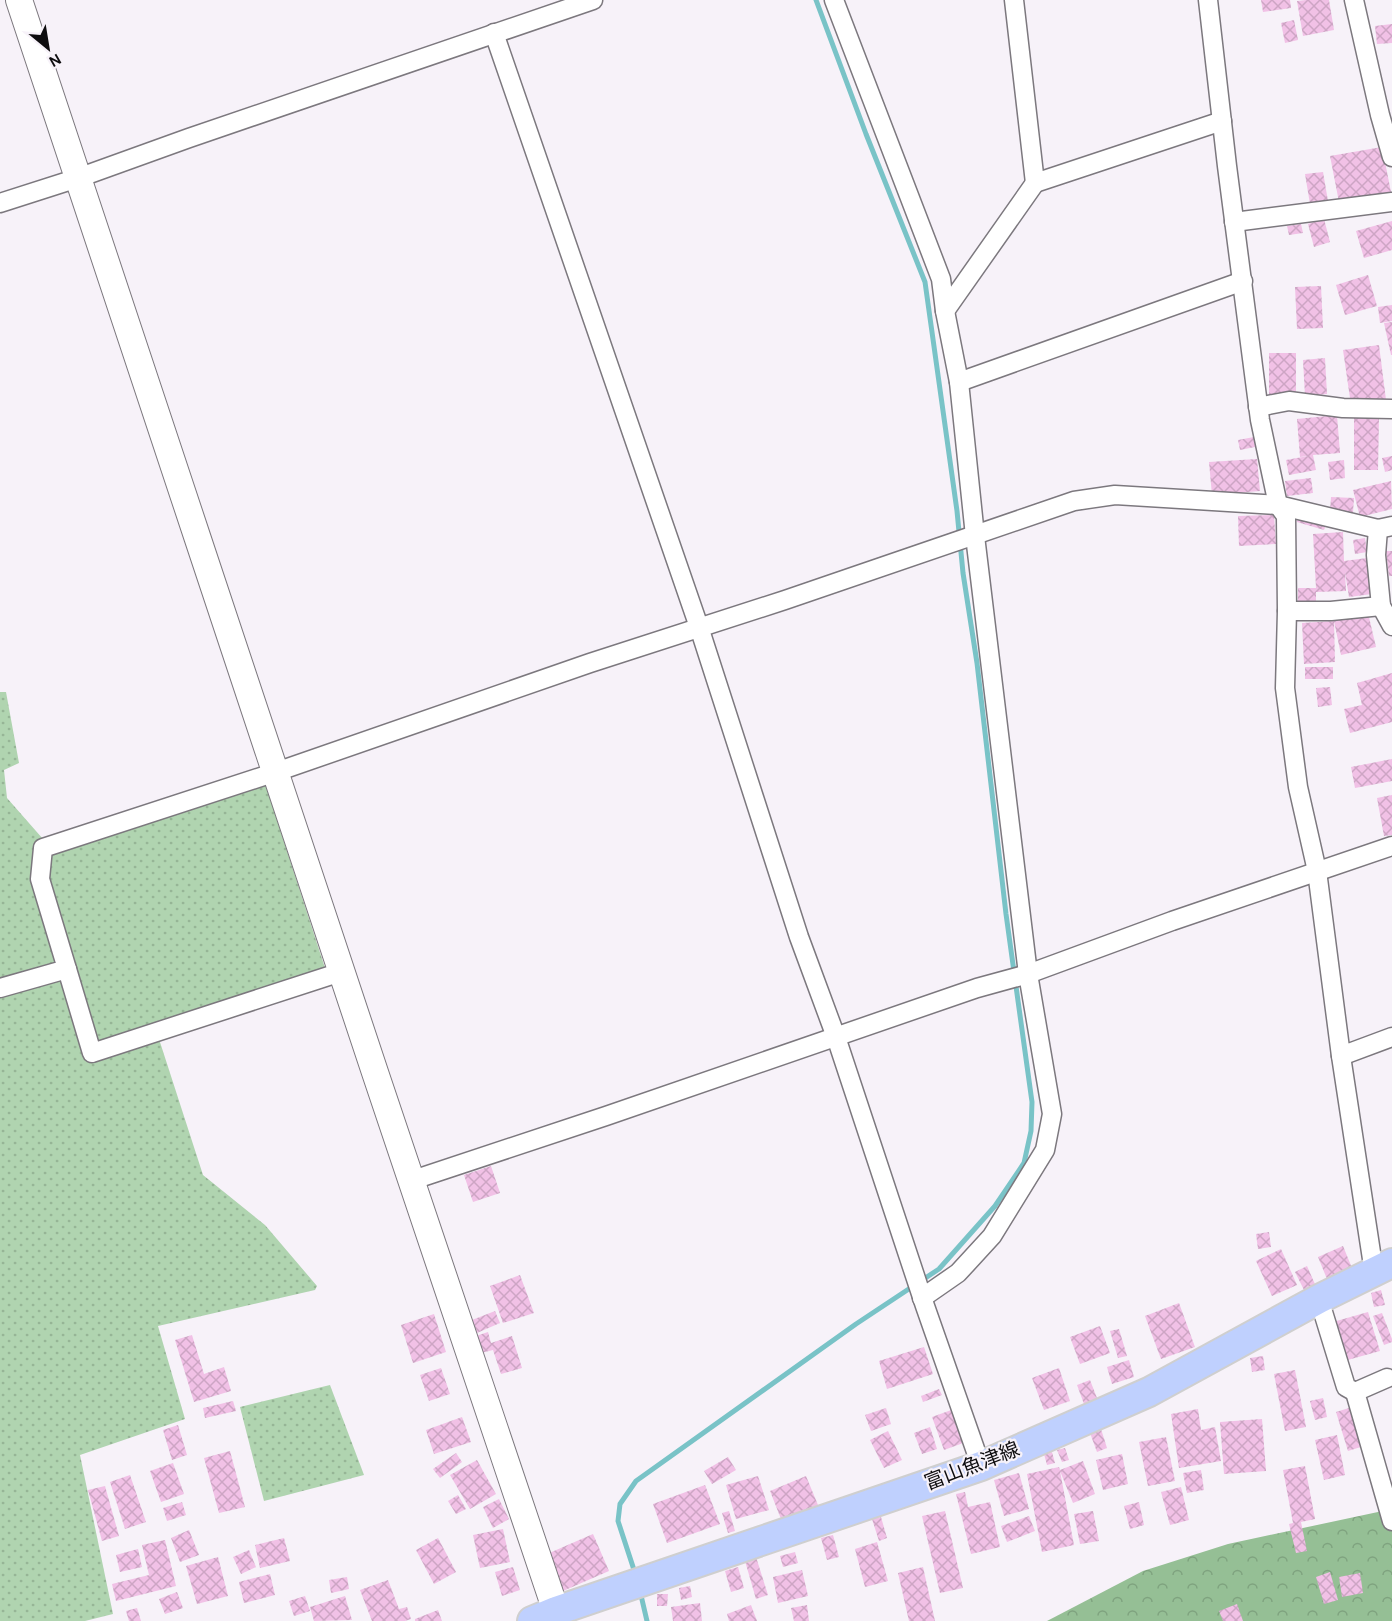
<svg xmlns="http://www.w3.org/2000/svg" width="1392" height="1621" font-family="Karla,'Noto Sans JP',sans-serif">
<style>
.grass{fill:url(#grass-dots)}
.forest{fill:url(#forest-crowns)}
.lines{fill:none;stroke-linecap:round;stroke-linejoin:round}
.stream{stroke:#79c3c7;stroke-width:5}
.building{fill:url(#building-cross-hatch)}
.street-casing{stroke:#7c787e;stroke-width:21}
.secondary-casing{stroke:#7c787e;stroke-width:28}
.primary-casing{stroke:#cfcfcf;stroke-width:32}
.street{stroke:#fff;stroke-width:18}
.secondary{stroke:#fff;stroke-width:26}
.primary{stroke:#bfd0fe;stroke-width:28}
.labels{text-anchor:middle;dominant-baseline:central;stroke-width:4.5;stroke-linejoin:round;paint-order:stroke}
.street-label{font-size:20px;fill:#0e0d0f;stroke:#f7f2f9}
</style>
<defs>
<pattern id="grass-dots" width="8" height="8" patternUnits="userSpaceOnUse" patternTransform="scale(1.5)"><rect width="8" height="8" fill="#b0d4b0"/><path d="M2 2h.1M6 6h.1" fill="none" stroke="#96b596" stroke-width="1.8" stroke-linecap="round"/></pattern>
<pattern id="forest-crowns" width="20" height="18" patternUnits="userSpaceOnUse" patternTransform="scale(1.5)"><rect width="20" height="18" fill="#95bf95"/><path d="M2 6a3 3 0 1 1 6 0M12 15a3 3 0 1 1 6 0" fill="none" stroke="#7fa37f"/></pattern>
<pattern id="building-cross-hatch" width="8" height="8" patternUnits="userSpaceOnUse" patternTransform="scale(1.5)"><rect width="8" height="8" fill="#f1c1e6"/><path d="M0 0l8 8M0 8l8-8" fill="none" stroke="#cda5c4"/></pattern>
</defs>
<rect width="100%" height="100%" fill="#f7f2f9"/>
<g class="grass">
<polygon points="0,692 6,692 19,763 4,770 7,798 43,839 34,876 88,1058 159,1039 203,1175 265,1225 317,1286 315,1290 158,1326 185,1419 80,1455 113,1614 85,1621 0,1621"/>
<polygon points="265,783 326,971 96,1044 46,879 49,852"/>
<polygon points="330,1385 364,1475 264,1501 240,1407"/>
</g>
<polygon class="forest" points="1392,1509 1392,1621 1047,1621 1143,1571 1228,1544"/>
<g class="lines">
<g class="stream">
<polyline points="636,1576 618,1521 620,1504 636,1481 856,1324 939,1269 995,1206 1024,1163 1031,1131 1032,1102 1006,914 977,663 963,573 957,511 925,282 866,134 816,0"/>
<polyline points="640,1591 647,1621"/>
</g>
</g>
<g class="building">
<polygon points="1261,0 1290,0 1291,8 1263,12"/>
<polygon points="1306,0 1329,0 1334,30 1303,36 1297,1"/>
<polygon points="1294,20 1298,40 1285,43 1281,23"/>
<polygon points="1392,24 1392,43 1377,44 1375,26"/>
<polygon points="1382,147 1391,192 1339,202 1330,156"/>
<polygon points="1323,172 1328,201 1310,204 1305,174"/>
<polygon points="1324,219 1330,242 1314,247 1308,224"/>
<polygon points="1392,221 1392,250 1364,258 1356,231"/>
<polygon points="1301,224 1303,233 1289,235 1287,226"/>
<polygon points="1368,275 1377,306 1345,315 1336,285"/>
<polygon points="1321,286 1323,328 1297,329 1295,287"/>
<polygon points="1392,305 1392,321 1380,323 1378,307"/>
<polygon points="1392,322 1392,355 1391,355 1384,323"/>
<polygon points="1379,345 1386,400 1351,405 1343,350"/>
<rect x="1269" y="353" width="27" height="41"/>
<polygon points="1325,358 1327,394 1305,396 1303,360"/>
<polygon points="1337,415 1340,453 1313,455 1316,470 1289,475 1286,460 1308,456 1300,457 1297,419"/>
<polygon points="1354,418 1379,418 1378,470 1354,470"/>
<polygon points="1254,437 1255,447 1240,450 1238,440"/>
<polygon points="1392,456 1392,470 1385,472 1382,458"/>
<polygon points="1257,459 1260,491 1212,495 1209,462"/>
<polygon points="1344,460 1345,478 1330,480 1328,462"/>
<polygon points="1311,478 1313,493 1287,496 1285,481"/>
<polygon points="1391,481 1392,509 1360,517 1353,490"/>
<polygon points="1331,497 1354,498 1353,513 1330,512"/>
<polygon points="1274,515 1276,544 1239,546 1238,516"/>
<polygon points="1298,517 1326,525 1324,530 1297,522"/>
<polygon points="1343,532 1344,561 1367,558 1372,594 1349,597 1345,572 1346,591 1316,592 1316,603 1298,603 1298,588 1316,588 1313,534"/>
<polygon points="1365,538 1367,552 1355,554 1353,540"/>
<polygon points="1386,551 1392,551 1392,576 1389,576"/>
<polygon points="1368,613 1376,647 1341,655 1334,621"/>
<polygon points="1334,621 1335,662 1304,664 1302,623"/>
<rect x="1305" y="667" width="28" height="12"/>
<polygon points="1392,673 1392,722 1350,733 1344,709 1362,705 1357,683"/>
<polygon points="1330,687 1332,705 1318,707 1316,688"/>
<polygon points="1392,759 1392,781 1355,788 1351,767"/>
<polygon points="1392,795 1392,835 1384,836 1377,798"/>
<polygon points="491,1166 500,1193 473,1202 464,1175"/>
<polygon points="1269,1232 1271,1247 1258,1249 1256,1234"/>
<polygon points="1343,1246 1352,1268 1327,1279 1318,1257"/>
<polygon points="1281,1249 1297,1285 1272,1296 1256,1261"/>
<polygon points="1307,1266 1318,1291 1307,1296 1295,1272"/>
<polygon points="520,1275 534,1313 503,1323 490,1286"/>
<polygon points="1381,1290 1385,1305 1374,1307 1371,1293"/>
<polygon points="1179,1303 1195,1347 1161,1359 1145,1316"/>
<polygon points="495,1311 500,1323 477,1333 472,1320"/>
<polygon points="1368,1312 1380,1351 1344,1361 1333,1322"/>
<polygon points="1382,1313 1392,1339 1392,1342 1384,1345 1373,1316"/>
<polygon points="434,1314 446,1352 413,1363 401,1325"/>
<polygon points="1100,1326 1110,1353 1080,1364 1070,1337"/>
<polygon points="1119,1329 1127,1356 1118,1358 1110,1331"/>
<polygon points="488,1332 491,1343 512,1336 522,1368 501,1374 493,1350 481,1353 476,1336"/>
<polygon points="192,1335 204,1374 224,1367 231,1391 194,1402 175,1340"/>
<polygon points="924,1347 933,1374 887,1389 879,1361"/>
<polygon points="1263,1356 1265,1370 1252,1372 1250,1358"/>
<polygon points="1129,1360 1134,1377 1112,1384 1107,1367"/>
<polygon points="441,1368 450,1394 429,1401 420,1375"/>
<polygon points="1059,1368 1070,1401 1044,1410 1032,1378"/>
<polygon points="1295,1370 1306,1427 1285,1431 1274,1374"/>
<polygon points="1090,1380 1097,1398 1084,1404 1077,1385"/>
<polygon points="939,1389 942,1395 923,1402 921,1396"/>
<polygon points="1323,1398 1327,1417 1315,1420 1310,1401"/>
<polygon points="233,1401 236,1411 205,1418 203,1408"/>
<polygon points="1352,1407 1364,1446 1348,1451 1336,1412"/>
<polygon points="886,1408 891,1424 871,1431 865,1415"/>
<polygon points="954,1409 966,1442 944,1450 932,1417"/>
<polygon points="1198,1409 1201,1430 1215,1427 1221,1461 1179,1468 1171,1414"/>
<polygon points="462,1417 471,1442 434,1454 426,1430"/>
<polygon points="1262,1419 1266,1471 1224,1474 1220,1422"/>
<polygon points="178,1425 187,1455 172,1460 163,1430"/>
<polygon points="930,1427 937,1449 922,1454 914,1433"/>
<polygon points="1101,1429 1107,1448 1097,1452 1090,1433"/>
<polygon points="888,1431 902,1460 884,1468 870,1440"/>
<polygon points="1337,1435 1345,1475 1324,1480 1315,1440"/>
<polygon points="1166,1437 1175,1481 1148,1486 1139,1442"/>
<polygon points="1065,1448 1069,1460 1062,1462 1057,1450"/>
<polygon points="230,1451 245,1507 219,1513 204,1458"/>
<polygon points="1052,1452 1055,1463 1047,1465 1044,1454"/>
<polygon points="456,1453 462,1462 440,1478 433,1469"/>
<polygon points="1122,1454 1128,1484 1103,1490 1096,1460"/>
<polygon points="728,1457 736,1470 712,1484 704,1471"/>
<polygon points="477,1460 496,1494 470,1509 450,1475"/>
<polygon points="1083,1461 1095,1494 1073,1503 1060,1471 1074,1545 1042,1552 1027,1474 1059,1467 1060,1470"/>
<polygon points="173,1463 184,1494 161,1502 150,1471"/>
<polygon points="1305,1466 1315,1519 1301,1522 1307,1551 1296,1553 1289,1524 1293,1523 1283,1470"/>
<polygon points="1201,1470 1204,1490 1187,1493 1183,1473"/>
<polygon points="1019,1473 1029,1509 1004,1516 994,1480"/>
<polygon points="130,1475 146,1522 125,1529 110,1482"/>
<polygon points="758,1476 769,1510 736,1519 726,1485"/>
<polygon points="806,1476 818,1505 781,1519 770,1491"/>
<polygon points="705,1485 720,1524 667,1543 653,1504"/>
<polygon points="105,1486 119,1536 102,1541 88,1490"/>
<polygon points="1181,1487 1189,1520 1170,1525 1161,1492"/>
<polygon points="965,1492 968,1507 990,1502 1000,1547 971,1554 956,1494"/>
<polygon points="458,1495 466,1509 456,1514 448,1501"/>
<polygon points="499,1499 509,1519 493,1528 483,1507"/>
<polygon points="182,1502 186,1515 167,1521 163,1508"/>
<polygon points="1139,1502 1144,1525 1130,1529 1124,1506"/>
<polygon points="729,1511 735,1531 728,1533 722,1513"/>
<polygon points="945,1511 963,1588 940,1593 922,1516"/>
<polygon points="1093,1511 1099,1541 1080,1544 1074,1514"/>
<polygon points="1029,1516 1035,1531 1007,1542 1001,1526"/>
<polygon points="881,1517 887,1538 879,1541 872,1519"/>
<polygon points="503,1529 510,1562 480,1568 473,1535"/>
<polygon points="189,1530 199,1555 180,1562 171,1538"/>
<polygon points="593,1534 609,1571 563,1591 547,1554"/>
<polygon points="833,1535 839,1557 827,1560 821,1538"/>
<polygon points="284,1538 290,1561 260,1568 255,1545"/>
<polygon points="438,1538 456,1572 434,1584 416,1550"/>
<polygon points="165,1540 176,1586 116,1601 112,1584 149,1575 142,1545"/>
<polygon points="877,1542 888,1581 865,1587 855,1549"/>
<polygon points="138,1549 142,1567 120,1572 116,1555"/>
<polygon points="249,1550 256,1567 241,1574 233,1557"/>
<polygon points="795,1552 798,1563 783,1567 780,1556"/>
<polygon points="218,1557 228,1596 197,1604 186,1566"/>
<polygon points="756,1557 768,1595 756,1599 745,1561"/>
<polygon points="513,1567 520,1590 502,1596 495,1572"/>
<polygon points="738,1567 744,1588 731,1592 725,1571"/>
<polygon points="923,1567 935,1621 909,1621 898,1573"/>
<polygon points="802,1570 808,1596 778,1603 773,1577"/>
<polygon points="1330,1572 1338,1600 1324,1604 1316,1577"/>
<polygon points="1360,1573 1363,1593 1342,1597 1339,1577"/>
<polygon points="270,1574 275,1595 244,1603 239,1582"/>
<polygon points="347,1577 349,1589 331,1593 329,1580"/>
<polygon points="388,1580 399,1609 407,1607 411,1619 405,1621 372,1621 360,1590"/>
<polygon points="690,1586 692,1597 681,1600 679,1588"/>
<polygon points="177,1592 183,1608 165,1614 159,1599"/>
<polygon points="657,1594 668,1594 667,1606 657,1606"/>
<polygon points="305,1596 310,1611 294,1616 289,1601"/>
<polygon points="345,1596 352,1620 314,1621 310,1607"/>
<polygon points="700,1603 702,1621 673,1621 671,1607"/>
<polygon points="1237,1604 1243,1621 1223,1621 1219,1611"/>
<polygon points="751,1605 757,1621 729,1621 727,1614"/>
<polygon points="807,1605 809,1621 794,1621 791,1608"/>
<polygon points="137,1608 141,1621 129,1621 126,1611"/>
<polygon points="438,1610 442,1621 415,1621 415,1619"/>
</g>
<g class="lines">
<defs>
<g id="street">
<polyline points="834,0 941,279 945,311 1035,183"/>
<polyline points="1014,0 1035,183 1222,121"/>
<polyline points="1208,0 1227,166 1260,420 1278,505 1286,516 1287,611 1331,611 1381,606"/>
<polyline points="1354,0 1380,115 1392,157"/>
<polyline points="494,33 699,627 799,937 836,1037 925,1306 981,1466"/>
<polyline points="0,203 78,178 189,138 593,0"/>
<polyline points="1234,222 1392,202"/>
<polyline points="945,311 959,382 1243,281"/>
<polyline points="1258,407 1289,401 1343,408 1392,409"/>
<polyline points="1378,529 1376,555 1381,606 1392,626"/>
<polyline points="1287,611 1285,688 1298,787 1317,871 1341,1056 1392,1037"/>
<polyline points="67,969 92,1053 341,972"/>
<polyline points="0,988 67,969 40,879 43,848 276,772 590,663 785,600 1074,501 1115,495 1278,505 1378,529 1392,526"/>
<polyline points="1341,1056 1374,1272"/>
<polyline points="410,1181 606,1116 977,988 1028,974 1172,921 1392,846"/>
<polyline points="922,1298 958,1273 992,1236 1045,1150 1052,1114 1028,974 975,536 959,382"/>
<polyline points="1319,1299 1346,1387 1355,1392"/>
<polyline points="1387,1378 1355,1392 1392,1521"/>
</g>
<path id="secondary" d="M19,0c179,537 355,1075 537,1611"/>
<polyline id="primary" points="532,1621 556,1611 981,1466 1149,1392 1319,1299 1392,1263"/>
</defs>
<use href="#street" class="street-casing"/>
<use href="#secondary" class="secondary-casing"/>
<use href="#primary" class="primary-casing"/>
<use href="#street" class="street"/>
<use href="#secondary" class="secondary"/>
<use href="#primary" class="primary"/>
</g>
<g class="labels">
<g class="street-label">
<text transform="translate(972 1466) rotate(-21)">富山魚津線</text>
</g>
</g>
<g transform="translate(48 48) rotate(150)" stroke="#f7f2f9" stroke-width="4.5" paint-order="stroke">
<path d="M0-4.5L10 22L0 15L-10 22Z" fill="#0e0d0f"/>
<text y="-9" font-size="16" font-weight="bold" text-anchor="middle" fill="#0e0d0f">N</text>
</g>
</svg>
